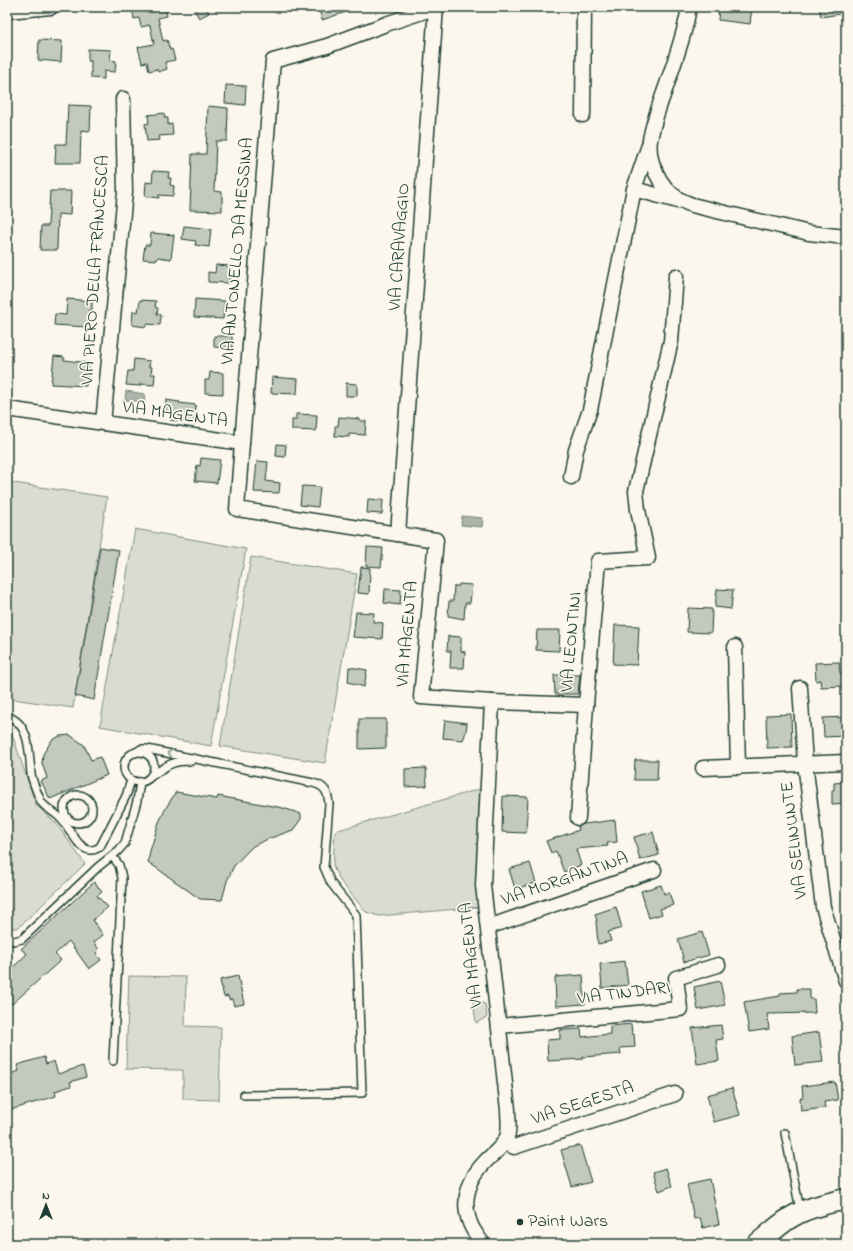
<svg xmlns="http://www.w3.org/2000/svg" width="853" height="1251" font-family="'Indie Flower',sans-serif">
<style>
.green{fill:#dbdcd1;stroke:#7d8c82}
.water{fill:#adb4aa;stroke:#74847b}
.building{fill:#c4c9be;stroke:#1f3d34}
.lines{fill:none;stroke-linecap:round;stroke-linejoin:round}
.service-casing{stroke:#1f3d34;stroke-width:10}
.minor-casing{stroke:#1f3d34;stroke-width:17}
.secondary-casing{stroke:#1f3d34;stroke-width:23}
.service{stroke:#fbf7ec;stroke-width:7}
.minor{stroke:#fbf7ec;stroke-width:14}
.secondary{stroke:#fbf7ec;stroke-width:20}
.oneway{stroke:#8d9a90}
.poi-dot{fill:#1f3d34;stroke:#fbf7ec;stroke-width:1.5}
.labels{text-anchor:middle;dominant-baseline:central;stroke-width:3.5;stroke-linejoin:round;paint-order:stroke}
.street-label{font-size:18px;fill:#1f3d34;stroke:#fbf7ec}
.poi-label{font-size:18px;fill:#1f3d34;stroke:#fbf7ec;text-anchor:start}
</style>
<rect width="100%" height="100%" fill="#fbf7ec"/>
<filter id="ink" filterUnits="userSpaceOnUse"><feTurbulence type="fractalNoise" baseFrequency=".025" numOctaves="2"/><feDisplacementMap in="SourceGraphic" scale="8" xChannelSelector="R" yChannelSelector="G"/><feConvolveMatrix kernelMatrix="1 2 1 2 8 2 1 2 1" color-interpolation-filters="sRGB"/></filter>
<g filter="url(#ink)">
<g class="green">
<polygon points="7,482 107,497 73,708 7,698"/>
<polygon points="135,529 246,549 211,746 100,726"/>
<polygon points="251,557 357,574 325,763 220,746"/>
<polygon points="7,724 9,725 36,805 56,823 85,864 18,928 7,928"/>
<polygon points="480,789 477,868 480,907 379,916 366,912 341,882 335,871 333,865 335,831"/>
<polygon points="129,976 186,977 185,1026 221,1027 219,1100 183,1099 183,1070 126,1069"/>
<polygon points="473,1000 485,1004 487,1017 476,1023"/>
</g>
<g class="water">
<polygon points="126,391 145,394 144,402 125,400"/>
<polygon points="462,516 483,518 482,527 461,525"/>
</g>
<g class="building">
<polygon points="132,7 165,7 167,16 158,18 163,41 167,40 170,50 172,49 175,60 165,62 167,69 158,72 157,69 149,71 147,62 142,63 138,47 154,44 150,25 141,27 139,18 134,19"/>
<polygon points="193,7 206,7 209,13 199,18"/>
<polygon points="325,7 355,7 355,9 322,20 319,9"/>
<polygon points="719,7 752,7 750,24 718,20"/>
<polygon points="819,7 846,7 846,13 821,17"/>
<polygon points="39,40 62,41 61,62 38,60"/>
<polygon points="88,49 111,50 110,60 116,61 115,72 104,71 104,79 91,78 91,61 88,61"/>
<polygon points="226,85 246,86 245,105 225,103"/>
<polygon points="68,105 91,106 90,131 81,130 80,163 55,163 56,144 66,144"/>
<polygon points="208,106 228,108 227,141 216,141 214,191 222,192 222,211 190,210 192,154 206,154"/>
<polygon points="164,113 165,118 168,118 168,125 172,124 173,135 159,136 160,140 147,141 145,124 149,123 148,115"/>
<polygon points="153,171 169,172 168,178 171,178 170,185 174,186 173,196 159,195 159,198 145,196 146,182 152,183"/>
<polygon points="50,191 71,191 70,215 58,214 57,250 40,250 41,226 48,226"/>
<polygon points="184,226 211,229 209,247 195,245 196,241 182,239"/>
<polygon points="151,233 174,235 171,259 158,257 157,260 143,259 145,245 150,245"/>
<polygon points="216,265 231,266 230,283 208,282 208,272 215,273"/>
<polygon points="67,299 92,301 92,311 89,310 88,327 54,325 55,314 66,315"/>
<polygon points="195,299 225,301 223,319 194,317"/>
<polygon points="140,300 156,301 155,307 158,308 157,314 161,315 160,325 146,324 146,327 132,325 133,311 138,312"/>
<polygon points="214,336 232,336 232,348 214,347"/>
<polygon points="54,356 64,357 64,360 89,363 86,386 51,384"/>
<polygon points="134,359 150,361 149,367 152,367 151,374 155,374 154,385 140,384 140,386 126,385 128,371 133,371"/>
<polygon points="210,372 223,373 223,394 205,393 205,380 209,380"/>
<polygon points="272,377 298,379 297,394 271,393"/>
<polygon points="346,383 357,384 357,396 346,396"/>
<polygon points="166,400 180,402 179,403 196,405 194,423 170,420 171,413 165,412"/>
<polygon points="296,414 317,415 316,431 292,430 292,420 296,420"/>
<polygon points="339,417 360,419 360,421 366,421 365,435 349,434 349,437 335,436 335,426 338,426"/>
<polygon points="277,444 286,445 285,457 276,456"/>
<polygon points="201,458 220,460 217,483 195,481 197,465 200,466"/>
<polygon points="257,461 268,462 266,481 280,483 279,493 254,492"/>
<polygon points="302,486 320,487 318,507 300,505"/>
<polygon points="368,499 383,500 382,514 367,513"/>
<polygon points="100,547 119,550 94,700 75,696"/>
<polygon points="367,547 383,548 381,567 366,566"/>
<polygon points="361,567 370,568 369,594 358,593"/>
<polygon points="459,584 472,585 470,603 465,603 464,619 448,616 449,601 453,601 454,586 459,586"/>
<polygon points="385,589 401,590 400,605 384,603"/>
<polygon points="717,589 733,590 731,609 715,607"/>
<polygon points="688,608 712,609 711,633 687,632"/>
<polygon points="356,612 374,613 373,622 383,623 382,639 353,637"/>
<polygon points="615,625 639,626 637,665 613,664"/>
<polygon points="537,630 560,630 559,651 536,650"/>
<polygon points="448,636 461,637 461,651 465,652 464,668 450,668 451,651 447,651"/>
<polygon points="839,662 840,673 843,673 843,686 821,687 820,680 816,681 815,663"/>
<polygon points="349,667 367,670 364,687 348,682"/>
<polygon points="554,675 580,675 578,694 555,694"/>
<polygon points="791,714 792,747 767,748 766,715"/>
<polygon points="846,717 846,736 824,737 823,718"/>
<polygon points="359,719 386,719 386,748 359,749"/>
<polygon points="445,720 467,723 466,732 463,740 443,738"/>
<polygon points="70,735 84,745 91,760 100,757 107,775 50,799 41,781 47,778 42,763 43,754 52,740 60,736"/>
<polygon points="635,760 658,760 657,780 634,780"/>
<polygon points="426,768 427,786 405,787 405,769"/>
<polygon points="846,782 846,803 832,804 832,790 834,790 834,783"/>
<polygon points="176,792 217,799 218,796 283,808 301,814 301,819 293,830 268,839 253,846 244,855 234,866 227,881 222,900 200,899 148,862 150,851 159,822 167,806"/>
<polygon points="503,796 528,797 526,833 502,832"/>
<polygon points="615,820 617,842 607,843 608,846 576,849 581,865 564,872 556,851 551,853 546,841 579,830 578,826 584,824"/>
<polygon points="653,832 659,855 640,860 634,837"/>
<polygon points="530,863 536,883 515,889 509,869"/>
<polygon points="94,882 102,892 97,896 108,907 93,920 103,935 94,942 99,950 96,953 101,960 89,969 69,941 55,954 61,960 12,1004 7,999 7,973 27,954 21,949"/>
<polygon points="661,885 664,894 669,892 673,905 660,909 662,914 649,918 641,891"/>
<polygon points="616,907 622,928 608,932 611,941 598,944 596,921 597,921 595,914"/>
<polygon points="702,932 709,955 684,962 678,939"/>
<polygon points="625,961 628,985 602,988 600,964"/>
<polygon points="583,975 585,1004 556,1006 555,977"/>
<polygon points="238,976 244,1004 234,1006 232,999 229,1000 228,996 224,997 220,980"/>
<polygon points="720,981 725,1005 698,1010 694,987"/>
<polygon points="797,989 810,989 810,999 814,999 815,1013 767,1014 769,1029 749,1032 744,1002 780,996 780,993 797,992"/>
<polygon points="631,1024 632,1034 634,1034 635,1047 620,1048 621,1054 583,1057 583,1059 548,1061 547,1040 560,1039 560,1030 581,1029 582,1037 610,1034 610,1026"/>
<polygon points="721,1025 723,1039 716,1040 719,1061 697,1064 692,1028"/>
<polygon points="819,1032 823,1062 795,1065 792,1036"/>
<polygon points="44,1057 46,1064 54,1061 58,1074 83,1066 86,1077 70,1082 71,1086 55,1091 56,1096 7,1111 7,1075 19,1071 17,1065"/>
<polygon points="835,1082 838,1100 824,1102 825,1108 801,1111 800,1098 803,1097 802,1086"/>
<polygon points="732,1088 740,1115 714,1122 707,1095"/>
<polygon points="580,1145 591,1182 572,1187 561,1150"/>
<polygon points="666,1168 672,1186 659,1191 653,1172"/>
<polygon points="710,1179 719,1224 703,1228 700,1218 694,1219 687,1184"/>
</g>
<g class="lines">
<defs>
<g id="service">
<path d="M7,716c24,8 22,38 24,58 1,6 8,24 11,29 5,6 14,10 19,16 8,7 18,33 31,31 3,0 6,-2 8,-3l26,-51 5,-16"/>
<circle cx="139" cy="767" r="15"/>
<path d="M135,753l6,-4h6l166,34c12,3 15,9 16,21l-5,63 7,16 25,32 6,178 -118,2"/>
<path d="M150,777c17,-11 20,-16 41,-16"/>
<circle cx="78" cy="809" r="14"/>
<polyline points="112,856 119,865 122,878 113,1061"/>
<polyline points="7,939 14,941 22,939 98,867 118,851 125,843 137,801 140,782"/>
<polyline points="785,1133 800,1210"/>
</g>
<g id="minor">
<path d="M689,7c-4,27 -14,53 -23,80 -6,17 -13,35 -16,53 -3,21 10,47 27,58 5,3 10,5 15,7l117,28 37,4"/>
<polyline points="7,11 51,7"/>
<polyline points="583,115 584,7"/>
<polyline points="634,189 678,201"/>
<path d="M7,409l235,34 -5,66 199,31 -15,157 71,5 -9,183 25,225c0,8 2,19 -1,27 -4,11 -15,17 -22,25 -16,16 -24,39 -15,61 3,8 8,14 13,21"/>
<polyline points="103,423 125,192 123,99"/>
<polyline points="242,443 273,61 327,46 386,24 437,7"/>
<polyline points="571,477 576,450 590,410 634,189 649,145"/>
<polyline points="398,534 436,7"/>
<polyline points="735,647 738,767"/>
<polyline points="800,688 805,763 823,907 846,981"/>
<polyline points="492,702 586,705 598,561 648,558 638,510 636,491 671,341 676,276"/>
<polyline points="703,768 846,762"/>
<polyline points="578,818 586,705"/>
<polyline points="488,927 654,870"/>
<polyline points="499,1026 680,1009 676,978 718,965"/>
<polyline points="504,1142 514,1147 675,1094"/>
</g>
<path id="secondary" d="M757,1244c13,-10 25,-23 40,-30 15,-8 33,-11 49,-15"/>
</defs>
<use href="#service" class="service-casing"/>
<use href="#minor" class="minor-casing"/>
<use href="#secondary" class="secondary-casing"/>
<use href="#service" class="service"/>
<use href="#minor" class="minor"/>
<use href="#secondary" class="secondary"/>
</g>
<defs><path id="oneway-chevron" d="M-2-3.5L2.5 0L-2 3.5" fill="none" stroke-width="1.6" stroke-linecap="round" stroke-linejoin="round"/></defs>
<use class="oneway" href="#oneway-chevron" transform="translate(170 753) rotate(-167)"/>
</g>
<circle class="poi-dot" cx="520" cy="1222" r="4"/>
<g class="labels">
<g class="street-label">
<text transform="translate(400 247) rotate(-86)">VIA CARAVAGGIO</text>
<text transform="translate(238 251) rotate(-85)">VIA ANTONELLO DA MESSINA</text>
<text transform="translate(96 270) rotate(-86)">VIA PIERO DELLA FRANCESCA</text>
<text transform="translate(175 415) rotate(8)">VIA MAGENTA</text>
<text transform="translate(408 634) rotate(-85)">VIA MAGENTA</text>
<text transform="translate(572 642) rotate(-85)">VIA LEONTINI</text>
<text transform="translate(795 840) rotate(-97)">VIA SELINUNTE</text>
<text transform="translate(565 880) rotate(-19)">VIA MORGANTINA</text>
<text transform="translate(472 955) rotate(-96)">VIA MAGENTA</text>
<text transform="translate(624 994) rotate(-7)">VIA TINDARI</text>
<text transform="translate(583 1104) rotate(-18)">VIA SEGESTA</text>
</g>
<g class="poi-label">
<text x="528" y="1222">Paint Wars</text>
</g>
</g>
<rect width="853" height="1251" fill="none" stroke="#fbf7ec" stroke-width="24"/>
<rect x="12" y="12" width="829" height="1227" fill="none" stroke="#1f3d34" stroke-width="1.5" filter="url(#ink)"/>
<g transform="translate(46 1205)" stroke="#fbf7ec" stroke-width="3" paint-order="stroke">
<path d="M0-3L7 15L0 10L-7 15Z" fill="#1f3d34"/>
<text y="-6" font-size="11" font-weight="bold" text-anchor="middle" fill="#1f3d34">N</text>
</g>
</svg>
